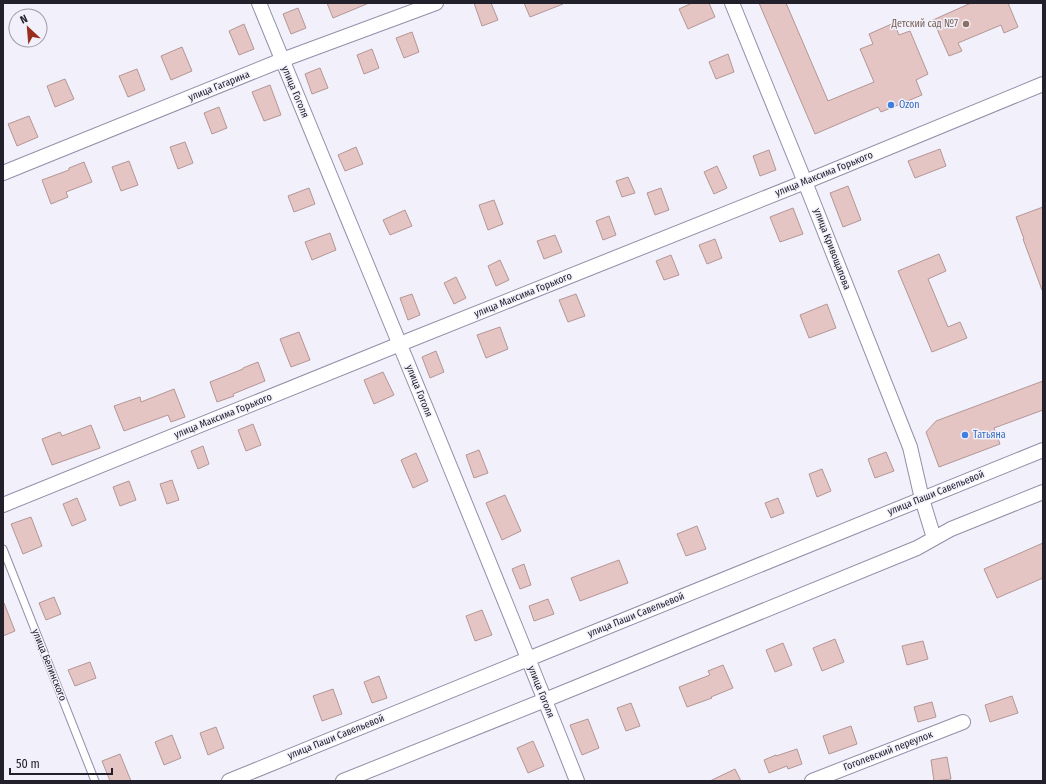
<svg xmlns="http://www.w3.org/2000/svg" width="1046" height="784" font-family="'Fira Sans Condensed',sans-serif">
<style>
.building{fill:#e5c5c4;stroke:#b49695}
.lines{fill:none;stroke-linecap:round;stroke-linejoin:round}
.lane-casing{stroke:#928fa8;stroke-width:9}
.street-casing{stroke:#928fa8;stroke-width:16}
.lane{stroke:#fff;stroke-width:7}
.street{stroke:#fff;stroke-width:14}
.education-dot{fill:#8d6e63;stroke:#f1f0fb;stroke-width:1.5}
.shop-dot{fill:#3f7fe0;stroke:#f1f0fb;stroke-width:1.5}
.labels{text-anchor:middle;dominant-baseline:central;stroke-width:3;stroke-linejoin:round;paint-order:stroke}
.education-label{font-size:10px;fill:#785e54;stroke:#f1f0fb;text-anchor:end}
.street-label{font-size:10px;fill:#22212b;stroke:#f1f0fb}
.shop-label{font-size:10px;fill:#366cbe;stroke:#f1f0fb;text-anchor:start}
</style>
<rect width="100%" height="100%" fill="#f1f0fb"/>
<g class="building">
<polygon points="327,3 369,3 333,18"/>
<polygon points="474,3 491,3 498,20 482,26"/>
<polygon points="524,3 563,3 563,4 530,17"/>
<polygon points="692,3 709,3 715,17 688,29 679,9"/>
<polygon points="759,3 786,3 828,101 874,82 860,49 873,44 869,34 894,23 899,35 910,31 928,74 916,80 922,95 881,112 878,107 815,134"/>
<polygon points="971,3 1008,3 1018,27 1004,33 1001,25 958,43 962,51 949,56 933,20"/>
<polygon points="298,8 306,28 291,34 283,14"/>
<polygon points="244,24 254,49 239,55 229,31"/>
<polygon points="412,32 419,52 404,58 396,38"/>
<polygon points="182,47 192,71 171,80 161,56"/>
<polygon points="372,49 379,68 364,74 357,55"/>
<polygon points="728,54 734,72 716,79 709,62"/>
<polygon points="320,68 328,88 312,94 305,74"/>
<polygon points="137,69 145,90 128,97 119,76"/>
<polygon points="65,79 74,99 55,107 47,86"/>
<polygon points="270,85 281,115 264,121 252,92"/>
<polygon points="219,107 227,128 212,134 204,113"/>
<polygon points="29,116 38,137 17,146 8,124"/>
<polygon points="185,142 193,163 178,169 170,147"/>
<polygon points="356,147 363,164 345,171 338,155"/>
<polygon points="940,149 946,166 915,178 908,161"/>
<polygon points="769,150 776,170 760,176 753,156"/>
<polygon points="129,161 138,185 121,191 112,167"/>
<polygon points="84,162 92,182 66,192 68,197 51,204 42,180 69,170 69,168"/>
<polygon points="717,166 727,188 714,194 704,172"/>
<polygon points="628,177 635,193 622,197 616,181"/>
<polygon points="848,186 861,220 843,227 830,193"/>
<polygon points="309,188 315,204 294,212 288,196"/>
<polygon points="661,188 669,210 655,215 647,193"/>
<polygon points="494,200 503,224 488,230 479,205"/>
<polygon points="1043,207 1043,290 1042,290 1023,239 1024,239 1016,217"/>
<polygon points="793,208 803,234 780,242 770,217"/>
<polygon points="405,210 412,226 390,235 383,220"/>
<polygon points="609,216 616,235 603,240 596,221"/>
<polygon points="330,233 336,250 312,260 305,242"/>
<polygon points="555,235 562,252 544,259 537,241"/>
<polygon points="715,239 722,258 707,264 699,245"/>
<polygon points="939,254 946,271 928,279 948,327 960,322 967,338 932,352 898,271"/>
<polygon points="671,255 679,275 664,280 656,261"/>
<polygon points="500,260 509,280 496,286 488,266"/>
<polygon points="456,277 466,298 454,304 444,283"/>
<polygon points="412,294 420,315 408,320 400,298"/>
<polygon points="576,294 585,316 568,322 559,300"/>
<polygon points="827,304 836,328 809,338 800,315"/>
<polygon points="500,327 508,349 486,358 477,335"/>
<polygon points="299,332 310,360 291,367 280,339"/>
<polygon points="436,351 444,372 430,378 422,357"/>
<polygon points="258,362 265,381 233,394 234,396 217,402 210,382 243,369 243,368"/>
<polygon points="383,372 394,395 374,404 364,380"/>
<polygon points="1043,381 1043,410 994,428 1000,444 939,467 926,432 936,421"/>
<polygon points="174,389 185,417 171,422 168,415 124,431 114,406 140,397 141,402"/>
<polygon points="253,424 261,445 246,451 238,430"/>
<polygon points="91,425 100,448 52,465 42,439 60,432 62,436"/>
<polygon points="203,446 209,464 198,469 191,451"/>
<polygon points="479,450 488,473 474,478 466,455"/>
<polygon points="886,452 894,471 875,478 868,459"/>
<polygon points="416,453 428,481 413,488 401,460"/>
<polygon points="822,469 831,491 817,497 809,474"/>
<polygon points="172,480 179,500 167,504 160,484"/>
<polygon points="129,481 136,500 120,506 113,487"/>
<polygon points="505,495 521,531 502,540 486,503"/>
<polygon points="77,498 86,520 72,526 63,504"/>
<polygon points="778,498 784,513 771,518 765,503"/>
<polygon points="31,517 42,546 23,554 11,524"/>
<polygon points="697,526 706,549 686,556 677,534"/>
<polygon points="1043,543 1043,578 997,598 984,569"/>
<polygon points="619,560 628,583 580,601 571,578"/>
<polygon points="524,564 531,585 520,589 512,569"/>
<polygon points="54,597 61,614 46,620 39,603"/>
<polygon points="548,599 554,614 534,621 529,606"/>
<polygon points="3,603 4,603 15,631 3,636"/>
<polygon points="482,610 492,635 475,641 466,616"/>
<polygon points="835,639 844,662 822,671 813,648"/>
<polygon points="923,641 928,659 907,665 902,646"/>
<polygon points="783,643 792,665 775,672 766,650"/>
<polygon points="90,662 96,678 75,686 68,670"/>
<polygon points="723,665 733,688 711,697 712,698 687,707 679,687 710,675 708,671"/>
<polygon points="379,676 387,698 372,703 364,682"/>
<polygon points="333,689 342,714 322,721 313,696"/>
<polygon points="1012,696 1018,713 990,722 985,705"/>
<polygon points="932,702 936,717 918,722 914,707"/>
<polygon points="631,703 640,726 626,731 617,708"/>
<polygon points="588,719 599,748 582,755 570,725"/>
<polygon points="851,726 857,744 829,754 823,736"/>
<polygon points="216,727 224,748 208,755 200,733"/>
<polygon points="172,735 181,758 164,765 155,742"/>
<polygon points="533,741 544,766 528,773 517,748"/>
<polygon points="797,749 802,764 788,769 787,766 769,773 764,760 776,755 776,756"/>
<polygon points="120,754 131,781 110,781 102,761"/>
<polygon points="947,757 951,779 934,781 931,760"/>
<polygon points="735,769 741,781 710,781"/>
</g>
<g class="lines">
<defs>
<polyline id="lane" points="3,549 95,781"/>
<g id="street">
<path d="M259,3c106,259 215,517 318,778"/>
<polyline points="732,3 805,182 910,447 922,499 934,538"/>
<polyline points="3,173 282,60 436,3"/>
<polyline points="3,505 400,344 805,182 1043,84"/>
<polyline points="229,781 528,659 1043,450"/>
<polyline points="343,781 545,700 917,548 951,529 1043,492"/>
<polyline points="812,781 963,722"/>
</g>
</defs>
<use href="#lane" class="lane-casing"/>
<use href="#street" class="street-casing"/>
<use href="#lane" class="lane"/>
<use href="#street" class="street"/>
</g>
<circle class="education-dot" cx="966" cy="24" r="4"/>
<g class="shop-dot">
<circle cx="891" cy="105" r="4"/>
<circle cx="965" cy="435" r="4"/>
</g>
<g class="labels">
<g class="education-label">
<text x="958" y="24">Детский сад №7</text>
</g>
<g class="street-label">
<text transform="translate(219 86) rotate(-22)">улица Гагарина</text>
<text transform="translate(295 92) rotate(67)">улица Гоголя</text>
<text transform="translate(824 174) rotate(-22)">улица Максима Горького</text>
<text transform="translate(832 249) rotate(69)">улица Кривощапова</text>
<text transform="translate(523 295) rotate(-22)">улица Максима Горького</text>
<text transform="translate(419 391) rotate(68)">улица Гоголя</text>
<text transform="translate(223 416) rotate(-22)">улица Максима Горького</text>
<text transform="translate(936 493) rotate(-22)">улица Паши Савельевой</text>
<text transform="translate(636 615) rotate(-22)">улица Паши Савельевой</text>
<text transform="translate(49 665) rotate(68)">улица Белинского</text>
<text transform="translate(541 692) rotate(68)">улица Гоголя</text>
<text transform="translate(336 737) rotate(-22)">улица Паши Савельевой</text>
<text transform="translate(888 751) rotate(-21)">Гоголевский переулок</text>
</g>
<g class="shop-label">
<text x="899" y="105">Ozon</text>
<text x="973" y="435">Татьяна</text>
</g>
</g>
<rect width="1046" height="784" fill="none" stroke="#22212b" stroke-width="8"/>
<g transform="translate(28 28) rotate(334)"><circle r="19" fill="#f1f0fb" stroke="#9e9da8"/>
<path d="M0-3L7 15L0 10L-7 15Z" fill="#982e1b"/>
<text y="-6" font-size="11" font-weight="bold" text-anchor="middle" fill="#22212b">N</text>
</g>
<path d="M10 768v6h102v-6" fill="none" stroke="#22212b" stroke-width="2"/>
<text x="16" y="768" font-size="12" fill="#22212b" stroke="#f1f0fb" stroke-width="3" paint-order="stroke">50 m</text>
</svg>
